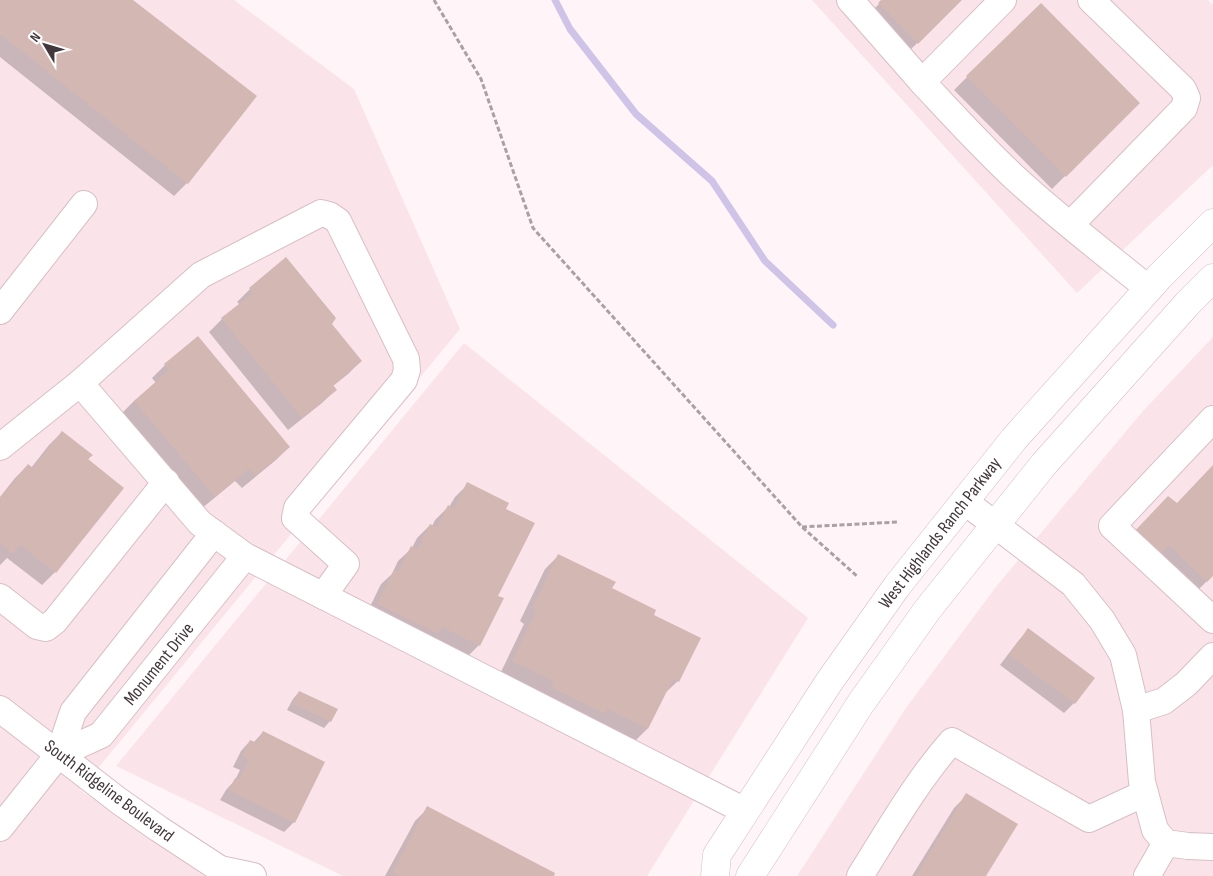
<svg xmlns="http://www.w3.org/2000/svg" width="1213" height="876" font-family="'Sofia Sans Condensed',sans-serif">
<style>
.built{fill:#fae4ea}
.shadow{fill:#0003}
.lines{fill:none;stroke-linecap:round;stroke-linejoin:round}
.stream{stroke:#cfc3e8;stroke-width:7}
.building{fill:#d3b7b3}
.minor-casing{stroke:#d9bec5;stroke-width:28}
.major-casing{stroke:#d9bec5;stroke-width:29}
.path{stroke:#aba0a3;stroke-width:3;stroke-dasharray:5 2.5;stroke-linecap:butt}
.minor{stroke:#fff;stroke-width:26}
.major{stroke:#fff;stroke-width:28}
.labels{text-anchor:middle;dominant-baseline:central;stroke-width:4;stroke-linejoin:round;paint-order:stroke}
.street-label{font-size:18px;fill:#42373a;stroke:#fff}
</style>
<rect width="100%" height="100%" fill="#fff4f7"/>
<g class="built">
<polygon points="0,0 234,0 354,89 460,329 80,790 209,876 0,876"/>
<polygon points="812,0 1208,0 1213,5 1213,165 1077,293"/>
<polygon points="1213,337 1213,876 797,876 906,708 995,588 1143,411"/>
<polygon points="464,343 808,618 647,876 343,876 116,766"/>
</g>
<g class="shadow">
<polygon points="0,0 131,0 255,97 187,183 174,196 0,57"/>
<polygon points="883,0 961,0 904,56 866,17"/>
<polygon points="1041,4 1138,103 1052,189 954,90"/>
<polygon points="250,289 331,324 361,361 348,374 333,386 335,390 322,403 288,430 209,332 222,319 240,305 237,302"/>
<polygon points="165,365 289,447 276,460 242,488 235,481 201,509 121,414 134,401 156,383 152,378"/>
<polygon points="62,432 92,455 87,460 55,572 42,585 7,558 0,565 0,497 15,478 28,465 31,468 49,445"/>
<polygon points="1213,466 1213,575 1194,594 1155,557 1176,505"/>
<polygon points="468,484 504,509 497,596 479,645 466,658 365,617 381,584 392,574 398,561 412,548 417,538 430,525 432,526 435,520 448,507 449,507 455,497"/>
<polygon points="558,556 652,615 678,681 664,694 647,729 634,742 500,674 524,624 520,621 545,569"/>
<polygon points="1029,630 1093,678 1074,703 1064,713 1000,665 1019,640"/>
<polygon points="299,692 330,721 324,728 287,710 293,699"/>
<polygon points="263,732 294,822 284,832 220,800 226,790 235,780 240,770 233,767 241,751 250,741 253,743"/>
<polygon points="967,795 984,876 912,876 954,808"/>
<polygon points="428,808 552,876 385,876 415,821"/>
</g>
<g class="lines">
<polyline class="stream" points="555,0 570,29 636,114 712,181 765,261 833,325"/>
</g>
<g class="building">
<polygon points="0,0 133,0 257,96 188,184 0,34"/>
<polygon points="881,0 962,0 918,44 878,3"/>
<polygon points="1041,3 1140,103 1066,177 966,76"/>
<polygon points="286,257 336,318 332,324 362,361 333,385 337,390 302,418 221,318 253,293 249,288"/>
<polygon points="198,336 290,447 255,476 249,469 215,497 134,401 169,370 164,364"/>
<polygon points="62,431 93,455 88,459 124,488 56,573 20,545 13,554 0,544 0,498 28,464 33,468"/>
<polygon points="1213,465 1213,576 1207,582 1169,545 1155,559 1131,535 1168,496 1177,503"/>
<polygon points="467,482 509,503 506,509 535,523 498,596 504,598 480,646 442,627 439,634 377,604 394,570 398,572 411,546 417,549 430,524 437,527 448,505 454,509"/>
<polygon points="558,554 616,582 612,588 656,610 654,615 701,638 679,682 673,679 648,729 607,709 605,714 551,687 554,682 512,661 536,611 532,608"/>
<polygon points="1028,628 1095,678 1075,704 1009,655"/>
<polygon points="299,691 338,709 331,722 293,704"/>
<polygon points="263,731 325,762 295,823 229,790 235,778 239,780 249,760 242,756 250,740 257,743"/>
<polygon points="966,793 1018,824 986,876 916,876"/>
<polygon points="427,806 555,873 554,876 399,876 392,873"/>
</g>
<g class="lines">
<defs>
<g id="minor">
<polyline points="850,0 922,82"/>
<path d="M1003,0l-81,82c30,32 59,64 91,94 43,40 90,76 136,113"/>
<polyline points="1070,225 1184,108 1187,98 1183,89 1091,0"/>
<polyline points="0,311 84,204"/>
<polyline points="80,383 200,523 245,556 745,811"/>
<polyline points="1213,419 1112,526 1213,620"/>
<polyline points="0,447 80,383 201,275 321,213 329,215 338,221 406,359 407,370 404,380 297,508 295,518 346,564 323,596"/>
<polyline points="964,501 1073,584 1102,620 1123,655 1136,710 1142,782 1155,830 1166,843 1188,846 1213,847"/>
<polyline points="0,597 37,626 46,628 55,621 166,482"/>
<polyline points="0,709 119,801 159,829 220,869 227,876"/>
<polyline points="1136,710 1164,701 1186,684 1213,656"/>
<polyline points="59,754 101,735 245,556"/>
<polyline points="0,828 59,754 73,712 214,533"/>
<polyline points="220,869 253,876"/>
<path d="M860,876c29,-46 56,-94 92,-135l137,78 56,-26"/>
<polyline points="1147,876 1166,843"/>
</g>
<g id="major">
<polyline points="715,876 717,855 829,682 897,586 1014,439 1160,276 1213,223"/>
<polyline points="750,876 861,703 928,609 1044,464 1188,303 1213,278"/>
</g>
</defs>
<use href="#minor" class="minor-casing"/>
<use href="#major" class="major-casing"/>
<g class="path">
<polyline points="434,0 481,79 533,228 802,527 858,577"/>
<polyline points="802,527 898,522"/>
</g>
<use href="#minor" class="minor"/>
<use href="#major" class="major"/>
</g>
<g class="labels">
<g class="street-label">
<text transform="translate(940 533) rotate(-52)">West Highlands Ranch Parkway</text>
<text transform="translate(159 664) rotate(-51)">Monument Drive</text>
<text transform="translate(109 791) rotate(37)">South Ridgeline Boulevard</text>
</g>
</g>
<g transform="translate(45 45) rotate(308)" stroke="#ffffff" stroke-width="4" paint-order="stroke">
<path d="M0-4L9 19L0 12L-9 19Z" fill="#42373a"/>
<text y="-8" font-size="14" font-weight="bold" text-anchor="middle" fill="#42373a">N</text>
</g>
</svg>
